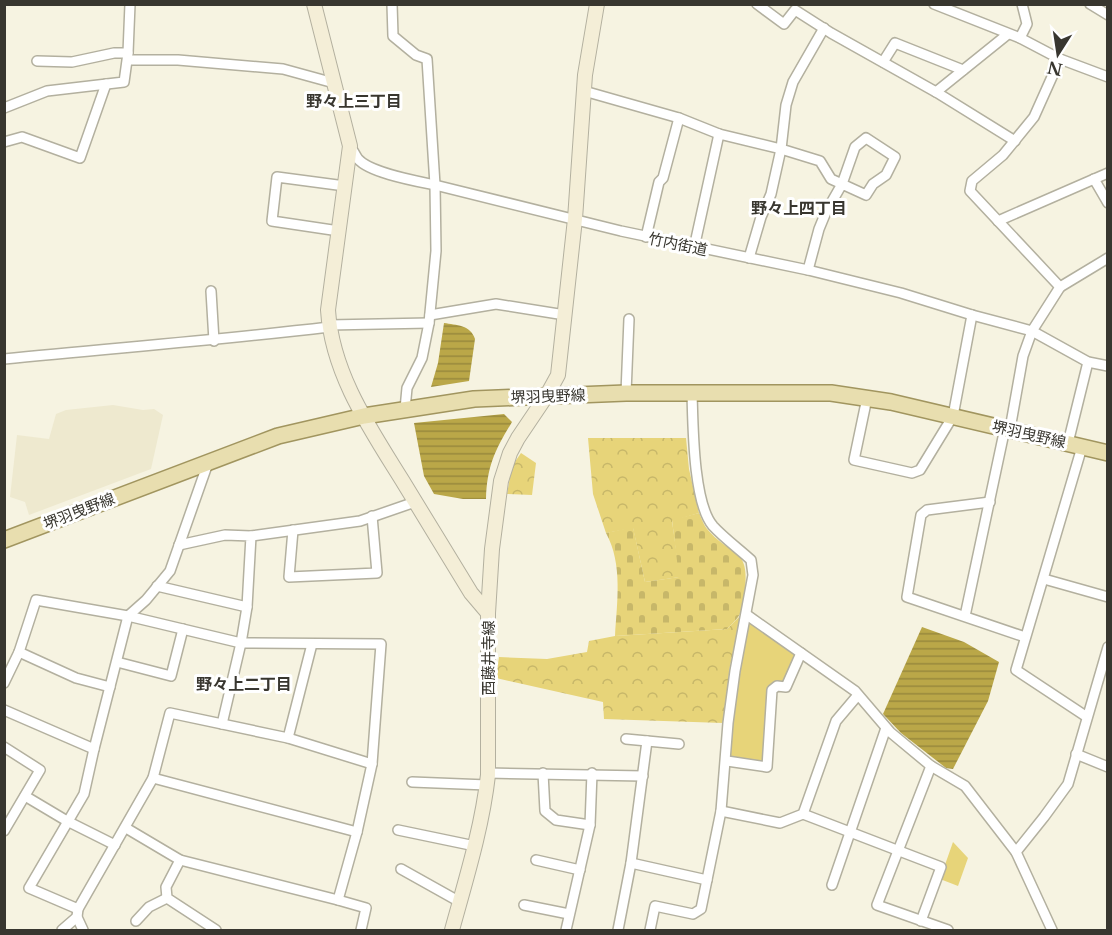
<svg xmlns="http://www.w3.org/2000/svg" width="1112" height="935" font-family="'Libre Baskerville','Noto Sans JP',serif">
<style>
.built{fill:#eee9cf}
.green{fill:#e7d479}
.forest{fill:url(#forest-crowns)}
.cemetery{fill:url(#cemetery-stones)}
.water{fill:url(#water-rules)}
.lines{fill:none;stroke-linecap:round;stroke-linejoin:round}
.street-casing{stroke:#b3b09f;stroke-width:12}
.secondary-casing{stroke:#b3b09f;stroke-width:16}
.primary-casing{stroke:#a1955f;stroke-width:18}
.street{stroke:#fff;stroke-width:9}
.secondary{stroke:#f4eed7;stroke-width:14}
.primary{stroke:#e8deaf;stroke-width:15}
.labels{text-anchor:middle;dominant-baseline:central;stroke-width:6;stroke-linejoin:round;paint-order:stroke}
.street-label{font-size:15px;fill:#38362f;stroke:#fff}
.neighbourhood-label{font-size:16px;font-weight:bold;fill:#38362f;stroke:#fff}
</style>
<defs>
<pattern id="forest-crowns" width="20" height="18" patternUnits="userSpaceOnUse" patternTransform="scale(1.5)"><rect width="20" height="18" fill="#e7d479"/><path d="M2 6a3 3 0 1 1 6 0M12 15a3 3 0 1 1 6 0" fill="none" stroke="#c7b769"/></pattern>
<pattern id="cemetery-stones" width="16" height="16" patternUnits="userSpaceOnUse" patternTransform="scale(1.5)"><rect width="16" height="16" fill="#e7d479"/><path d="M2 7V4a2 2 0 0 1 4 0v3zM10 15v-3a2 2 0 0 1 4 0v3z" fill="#c7b769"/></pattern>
<pattern id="water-rules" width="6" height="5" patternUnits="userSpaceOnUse" patternTransform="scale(1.5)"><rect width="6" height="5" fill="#baa748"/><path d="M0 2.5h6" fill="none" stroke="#98893c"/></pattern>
</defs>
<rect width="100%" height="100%" fill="#f6f3e1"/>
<polygon class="built" points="113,405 143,410 154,409 163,415 151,469 29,515 25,502 10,497 17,435 49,439 56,414 66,410"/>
<g class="green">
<polygon points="749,621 796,654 783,683 776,682 763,763 730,758 732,721"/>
<polygon points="953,842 968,858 958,886 940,879"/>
</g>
<g class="forest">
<polygon points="588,438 686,438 689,469 699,513 672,521 680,577 645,582 633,528 606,533 593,494"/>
<polygon points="521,453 536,463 532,495 507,494 512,466"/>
<polygon points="742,614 730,666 723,723 604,719 603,702 496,678 499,657 547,659 587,652 589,641 615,636 727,629"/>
</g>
<path class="cemetery" d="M699,513c3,6 5,13 9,17 24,28 42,15 37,63 -2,20 -4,22 -18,36l-112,7c2,-34 8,-72 -9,-103l27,-6 12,55 34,-5 -7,-57z"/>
<g class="water">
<path d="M444,323c12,2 27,2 31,16l-6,42 -38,6 7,-24z"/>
<path d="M504,414l8,8c-17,28 -25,44 -26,77h-23l-29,-5 -10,-18 -10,-53z"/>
<polygon points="922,627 964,642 999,662 988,701 953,769 946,768 901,733 883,714"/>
</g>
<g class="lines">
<defs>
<g id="street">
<polyline points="392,4 393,36 416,55 427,59 435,185 436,251 429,323 422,358 407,388 405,409"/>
<polyline points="757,4 784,24 795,10 831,33 936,92"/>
<polyline points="934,4 1020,38 1060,59"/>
<polyline points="1090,4 1108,15"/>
<polyline points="1008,34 936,92 1015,141"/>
<polyline points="1020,38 1027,24 1022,4"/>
<polyline points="128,60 178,60 283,69 334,83"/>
<polyline points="37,61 72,62 114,53 128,53"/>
<polyline points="883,62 895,43 963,70"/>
<polyline points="584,91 679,118 719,134"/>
<polyline points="4,108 47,91 124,82 128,53 130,4"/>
<polyline points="4,142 22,137 80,158 106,84"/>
<path d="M350,146c3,4 5,9 8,13 12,14 58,22 77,26l186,46 187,39 93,23 71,22 60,16 56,31 20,4"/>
<polyline points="1094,179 1108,203"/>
<polyline points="998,221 1108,173"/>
<polyline points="339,231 272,221 277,177 345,186"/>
<polyline points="646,237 659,182 663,178 679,118"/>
<polyline points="694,248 719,134 781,149 771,194 761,217 749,258"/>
<polyline points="808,270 819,229 826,212 842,184 855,147 866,138 895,157 886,175 873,184 866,195 831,179 820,161 781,149 786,105 793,82 824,28"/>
<polyline points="1060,287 1108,258"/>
<polyline points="211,291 214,341"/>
<polyline points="430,315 496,304 565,315"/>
<polyline points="329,325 429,323"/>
<path d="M4,359c109,-11 217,-19 325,-32"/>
<polyline points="626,393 629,319"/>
<polyline points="867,398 854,460 912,473 920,470 953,416 972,315"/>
<polyline points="1010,429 1023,356 1032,331 1060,287 970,191 972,181 1003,155 1034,117 1060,59 1108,77"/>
<polyline points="1068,443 1088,362"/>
<polyline points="1082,447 1016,670 1087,717"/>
<polyline points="990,502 927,510 921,515 907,597 1025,637"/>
<polyline points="293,530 289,577 377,573 372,516"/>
<polyline points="251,536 360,521 415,502"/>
<polyline points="179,545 225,535 251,536 247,607 241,643 222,724"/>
<polyline points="1044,579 1108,597"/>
<polyline points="157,586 247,607"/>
<polyline points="747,615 855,691 890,732 931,766 965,786 1016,852 1052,930"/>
<polyline points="965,616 1005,428"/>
<polyline points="19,652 76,678 110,687"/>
<polyline points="117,662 171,676 183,629"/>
<polyline points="4,683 19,652 36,600 128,616 241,643 381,644 372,764 357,832 338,900 366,908 361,930"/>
<polyline points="4,710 94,749"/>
<polyline points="288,738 312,644"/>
<polyline points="626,739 679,744"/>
<polyline points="4,747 40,770 4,831"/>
<polyline points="1076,754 1108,767"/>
<polyline points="727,761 767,767 772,690 777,686 786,687 801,653"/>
<polyline points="931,766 877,905 948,930"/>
<polyline points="488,773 643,776"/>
<polyline points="543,773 545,811 556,820 590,825"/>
<polyline points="153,778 357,832"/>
<polyline points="412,782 487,785"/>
<polyline points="25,796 67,821 115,845"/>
<polyline points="721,811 780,823 803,814 836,721 858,695"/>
<polyline points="803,814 941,867 921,921"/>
<polyline points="126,828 180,860 338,900"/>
<polyline points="398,830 475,846"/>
<polyline points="1016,852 1044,817 1068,784 1108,647"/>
<polyline points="180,860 166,887 167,898 216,930"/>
<polyline points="536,860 580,870"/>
<polyline points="631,863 707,880"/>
<polyline points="401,869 460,902"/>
<polyline points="832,885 886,728"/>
<polyline points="524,905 569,914"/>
<polyline points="78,909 29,888 84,794 94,749 128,616 146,600 170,571 208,463"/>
<polyline points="136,921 149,907 167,898"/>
<polyline points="62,930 77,917"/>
<polyline points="83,930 77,917 78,909 153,778 170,713 288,738 372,764"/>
<polyline points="566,930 590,825 592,773"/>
<polyline points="618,930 631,863 647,741"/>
<path d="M650,930l5,-24 38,8 8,-5 20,-98 7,-88 7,-52 18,-96 -2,-15c-12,-11 -27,-22 -38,-34 -20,-23 -20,-102 -21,-133"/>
</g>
<g id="secondary">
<path d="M314,4l36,142 -22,164c4,63 41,117 74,170 23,38 46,75 69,113l17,20"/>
<path d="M452,930c14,-51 30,-102 36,-155v-162l4,-64 9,-68 9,-28 8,-15 29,-43 11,-20 17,-156 10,-144 12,-71"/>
</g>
<polyline id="primary" points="4,540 278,436 364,416 474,399 626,393 831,393 891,402 1108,453"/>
</defs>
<use href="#street" class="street-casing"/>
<use href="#secondary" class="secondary-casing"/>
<use href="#primary" class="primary-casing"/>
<use href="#street" class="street"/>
<use href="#secondary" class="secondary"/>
<use href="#primary" class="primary"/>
</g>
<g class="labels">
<g class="street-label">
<text transform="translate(678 244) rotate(12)">竹内街道</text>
<text transform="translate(548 396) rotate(-2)">堺羽曳野線</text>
<text transform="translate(1029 434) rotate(13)">堺羽曳野線</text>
<text transform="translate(79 511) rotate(-21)">堺羽曳野線</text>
<text transform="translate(488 658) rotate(-90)">西藤井寺線</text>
</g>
<g class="neighbourhood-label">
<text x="354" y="101">野々上三丁目</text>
<text x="799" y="208">野々上四丁目</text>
<text x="244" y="684">野々上二丁目</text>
</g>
</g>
<rect width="1112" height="935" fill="none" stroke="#38362f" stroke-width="12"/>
<g transform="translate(1058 54) rotate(192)" stroke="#ffffff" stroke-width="4.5" paint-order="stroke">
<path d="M0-4.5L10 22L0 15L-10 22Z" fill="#38362f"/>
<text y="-9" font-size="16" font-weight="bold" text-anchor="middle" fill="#38362f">N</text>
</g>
</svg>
